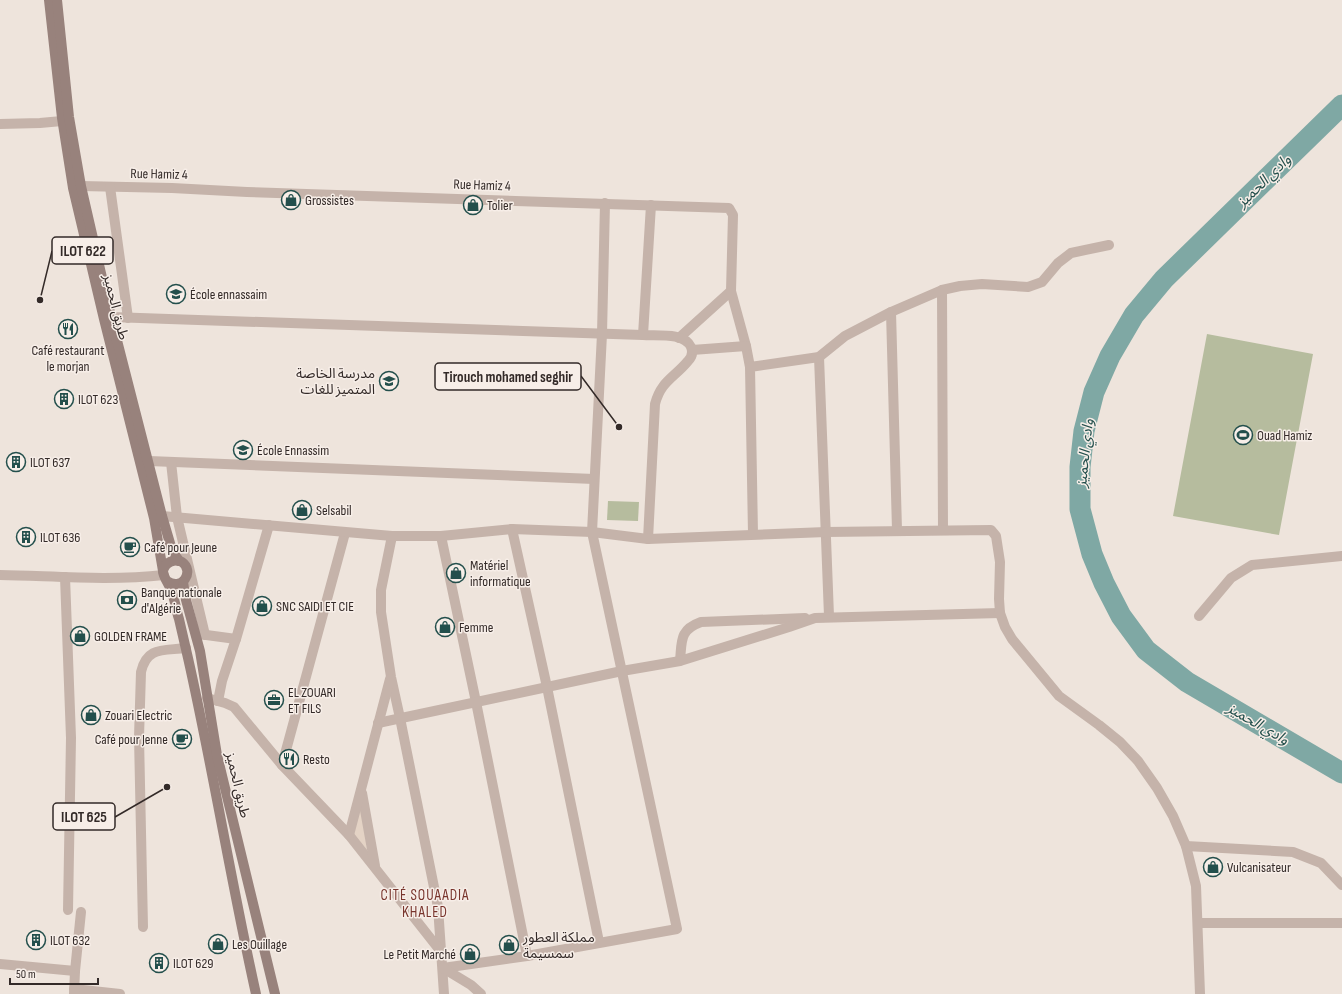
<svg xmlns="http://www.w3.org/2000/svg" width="1342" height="994" font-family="'Sofia Sans Condensed','Noto Sans Arabic',sans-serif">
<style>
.green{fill:#b6bc9e}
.plaza{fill:#e4d3c5}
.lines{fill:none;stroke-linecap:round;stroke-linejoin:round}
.river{stroke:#7fa8a4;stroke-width:21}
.minor{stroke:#c5b3aa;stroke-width:10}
.tertiary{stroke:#c5b3aa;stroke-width:10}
.secondary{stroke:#98827c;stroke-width:10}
.labels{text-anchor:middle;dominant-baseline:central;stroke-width:3;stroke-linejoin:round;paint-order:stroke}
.street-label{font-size:14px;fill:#332a28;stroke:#f7eee8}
.poi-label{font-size:14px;fill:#332a28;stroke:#f7eee8;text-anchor:start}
.water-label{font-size:15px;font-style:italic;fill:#234f4c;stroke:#f7eee8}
.neighbourhood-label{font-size:15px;letter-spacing:1px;fill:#78342c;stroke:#f7eee8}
.leader{fill:none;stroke:#332a28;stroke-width:1.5}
.callout-dot{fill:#332a28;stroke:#f7eee8;stroke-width:1.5}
.callout{fill:#f7eee8;stroke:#332a28;stroke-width:1.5}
.callout-label{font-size:15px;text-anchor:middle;font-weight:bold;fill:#332a28}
</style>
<rect width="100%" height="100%" fill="#eee4dc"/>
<g class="green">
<polygon points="1207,334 1313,354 1279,535 1173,516"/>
<polygon points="608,501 639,502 638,521 607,520"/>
</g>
<polygon class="plaza" points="361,803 368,856 352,837"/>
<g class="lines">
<polyline class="river" points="1342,105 1164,279 1134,315 1110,356 1094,392 1084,431 1080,467 1080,509 1092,554 1104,583 1121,616 1146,650 1187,682 1342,773"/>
<g class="minor">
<polyline points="0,124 40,123 62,121"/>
<polyline points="81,186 172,188 247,192 729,208 733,215 731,291 679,338"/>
<polyline points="110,187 128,318"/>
<polyline points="942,290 943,530"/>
<polyline points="731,291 746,346 750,367"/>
<polyline points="891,312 897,530"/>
<path d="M111,317l532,18c14,1 41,-3 48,12 2,5 1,10 -3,14 -14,17 -27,20 -33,43l-7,135"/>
<polyline points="643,335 651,205"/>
<polyline points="692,350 746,346"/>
<polyline points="819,357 829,616"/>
<polyline points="149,461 594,479"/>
<polyline points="171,462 177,517 205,635"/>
<polyline points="512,529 547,687 599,942"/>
<polyline points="753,534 750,367 819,357 845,336 891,312 942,290 960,286 982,284 1028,287 1042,282 1058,263 1071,253 1109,245"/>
<polyline points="392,536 381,590 381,612 391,677 400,718 438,907 444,994"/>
<polyline points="441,536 476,702 527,956"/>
<path d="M0,575c54,1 109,6 164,0"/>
<polyline points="65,577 71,738 68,910"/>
<polyline points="1199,616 1231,578 1252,565 1342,556"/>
<polyline points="199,634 236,639"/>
<path d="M680,661c2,-20 -1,-31 21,-39l104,-4"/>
<polyline points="207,698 225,703 234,707 282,765 349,835 442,953"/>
<polyline points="218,701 222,681 236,639 269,525"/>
<polyline points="378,723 622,671 680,661 789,627 815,618 1000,613"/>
<polyline points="282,765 345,533"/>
<polyline points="362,793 375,866"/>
<polyline points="349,835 390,679"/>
<polyline points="1186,846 1293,852 1321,863 1342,885"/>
<polyline points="1198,923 1342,923"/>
<path d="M143,927l-4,-190 2,-65c6,-26 23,-21 45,-24"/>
<polyline points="0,964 75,971"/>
<polyline points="443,968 527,956 677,929 592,532 602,334 605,203"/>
<polyline points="443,968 471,985 481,994"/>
<polyline points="74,989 120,994"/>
<polyline points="74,994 75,971 81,912"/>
</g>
<polyline class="tertiary" points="162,516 392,536 441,536 512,529 592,532 648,539 826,532 991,530 996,536 1000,562 999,599 1000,613 1005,627 1012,639 1059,696 1099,725 1120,742 1138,761 1157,788 1173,816 1186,846 1196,886 1200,994"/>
<g class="secondary">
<polyline points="49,0 62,118 73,188 104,319 154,518 163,571"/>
<polyline points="57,0 69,117 81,186 111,317 162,516 172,550 179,561"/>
<path d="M167,581c15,11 28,-10 15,-19 -7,-4 -17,0 -19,9 0,6 6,13 8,19 4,9 5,20 8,29 3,13 6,26 9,39 25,111 43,224 68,336"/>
<polyline points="183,582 186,600 200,651 217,755 275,994"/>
</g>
</g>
<defs>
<symbol id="shop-ring" viewBox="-11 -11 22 22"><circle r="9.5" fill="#f7eee8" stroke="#234f4c" stroke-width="1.5"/><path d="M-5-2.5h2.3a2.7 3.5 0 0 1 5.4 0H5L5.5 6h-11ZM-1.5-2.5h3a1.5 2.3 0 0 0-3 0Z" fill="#234f4c"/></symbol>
<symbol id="university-ring" viewBox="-11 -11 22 22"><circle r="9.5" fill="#f7eee8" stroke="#234f4c" stroke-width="1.5"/><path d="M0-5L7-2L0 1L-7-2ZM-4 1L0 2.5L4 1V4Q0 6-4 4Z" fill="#234f4c"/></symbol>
<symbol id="restaurant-ring" viewBox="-11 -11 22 22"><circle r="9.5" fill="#f7eee8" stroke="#234f4c" stroke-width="1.5"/><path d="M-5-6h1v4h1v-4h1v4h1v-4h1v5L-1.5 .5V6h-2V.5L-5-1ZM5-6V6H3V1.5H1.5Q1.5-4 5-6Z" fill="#234f4c"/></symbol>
<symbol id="school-ring" viewBox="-11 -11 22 22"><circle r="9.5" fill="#f7eee8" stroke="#234f4c" stroke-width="1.5"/><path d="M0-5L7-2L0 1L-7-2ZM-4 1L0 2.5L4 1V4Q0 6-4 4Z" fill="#234f4c"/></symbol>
<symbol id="building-ring" viewBox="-11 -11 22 22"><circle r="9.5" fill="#f7eee8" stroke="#234f4c" stroke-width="1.5"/><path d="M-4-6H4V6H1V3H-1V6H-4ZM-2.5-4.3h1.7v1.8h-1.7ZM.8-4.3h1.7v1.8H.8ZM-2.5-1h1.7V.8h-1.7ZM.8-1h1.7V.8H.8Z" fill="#234f4c"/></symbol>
<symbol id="stadium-ring" viewBox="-11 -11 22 22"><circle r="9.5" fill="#f7eee8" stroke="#234f4c" stroke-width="1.5"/><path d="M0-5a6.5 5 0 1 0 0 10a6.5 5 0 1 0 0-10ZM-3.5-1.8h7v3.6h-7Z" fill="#234f4c"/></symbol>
<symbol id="cafe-ring" viewBox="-11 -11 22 22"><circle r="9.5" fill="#f7eee8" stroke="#234f4c" stroke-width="1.5"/><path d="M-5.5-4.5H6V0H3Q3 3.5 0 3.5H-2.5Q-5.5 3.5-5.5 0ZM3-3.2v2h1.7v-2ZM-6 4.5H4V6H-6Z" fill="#234f4c"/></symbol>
<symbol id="bank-ring" viewBox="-11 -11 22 22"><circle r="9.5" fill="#f7eee8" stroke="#234f4c" stroke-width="1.5"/><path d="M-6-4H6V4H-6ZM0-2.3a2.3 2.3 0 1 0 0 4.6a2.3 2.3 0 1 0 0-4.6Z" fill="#234f4c"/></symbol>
<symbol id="office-ring" viewBox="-11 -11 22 22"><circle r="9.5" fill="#f7eee8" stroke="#234f4c" stroke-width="1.5"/><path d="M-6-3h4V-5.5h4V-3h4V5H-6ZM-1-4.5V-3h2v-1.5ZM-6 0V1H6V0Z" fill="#234f4c"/></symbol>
</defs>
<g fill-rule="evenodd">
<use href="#shop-ring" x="280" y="189" width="22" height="22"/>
<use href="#shop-ring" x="462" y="194" width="22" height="22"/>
<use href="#university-ring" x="165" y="283" width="22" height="22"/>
<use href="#restaurant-ring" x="57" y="318" width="22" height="22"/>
<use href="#school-ring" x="378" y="370" width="22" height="22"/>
<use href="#building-ring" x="53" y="388" width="22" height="22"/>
<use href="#stadium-ring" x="1232" y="424" width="22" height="22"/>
<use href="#school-ring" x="232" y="439" width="22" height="22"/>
<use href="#building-ring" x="5" y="451" width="22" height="22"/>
<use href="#shop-ring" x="291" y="499" width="22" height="22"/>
<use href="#building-ring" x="15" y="526" width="22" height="22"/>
<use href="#cafe-ring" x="119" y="536" width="22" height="22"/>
<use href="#shop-ring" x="445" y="562" width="22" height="22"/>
<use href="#bank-ring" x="116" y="589" width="22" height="22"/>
<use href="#shop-ring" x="251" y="595" width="22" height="22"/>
<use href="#shop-ring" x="434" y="616" width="22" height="22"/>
<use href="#shop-ring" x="69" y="625" width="22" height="22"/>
<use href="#office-ring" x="263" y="689" width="22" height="22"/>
<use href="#shop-ring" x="80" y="704" width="22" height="22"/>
<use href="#cafe-ring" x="171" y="728" width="22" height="22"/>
<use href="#restaurant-ring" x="278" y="748" width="22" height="22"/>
<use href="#shop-ring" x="1202" y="856" width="22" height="22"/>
<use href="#building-ring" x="25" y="929" width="22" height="22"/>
<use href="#shop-ring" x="207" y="933" width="22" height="22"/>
<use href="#shop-ring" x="498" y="934" width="22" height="22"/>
<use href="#shop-ring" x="459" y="943" width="22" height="22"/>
<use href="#building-ring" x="148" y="952" width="22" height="22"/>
</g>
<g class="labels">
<g class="street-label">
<text transform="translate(159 174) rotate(1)">Rue Hamiz 4</text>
<text transform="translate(482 185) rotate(2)">Rue Hamiz 4</text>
<text transform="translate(116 307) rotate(76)">طريق الحميز</text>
<text transform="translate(238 785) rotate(77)">طريق الحميز</text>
</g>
<g class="poi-label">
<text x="305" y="200">Grossistes</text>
<text x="487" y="205">Tolier</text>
<text x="190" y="294">École ennassaim</text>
<text x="68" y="350" text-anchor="middle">Café restaurant<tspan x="68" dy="16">le morjan</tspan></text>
<text x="375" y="373" text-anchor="end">مدرسة الخاصة<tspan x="375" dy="16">المتميز للغات</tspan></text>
<text x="78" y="399">ILOT 623</text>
<text x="1257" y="435">Ouad Hamiz</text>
<text x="257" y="450">École Ennassim</text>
<text x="30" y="462">ILOT 637</text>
<text x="316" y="510">Selsabil</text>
<text x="40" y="537">ILOT 636</text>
<text x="144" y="547">Café pour Jeune</text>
<text x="470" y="565">Matériel<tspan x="470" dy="16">informatique</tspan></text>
<text x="141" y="592">Banque nationale<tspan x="141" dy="16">d'Algérie</tspan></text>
<text x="276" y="606">SNC SAIDI ET CIE</text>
<text x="459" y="627">Femme</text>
<text x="94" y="636">GOLDEN FRAME</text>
<text x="288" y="692">EL ZOUARI<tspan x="288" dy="16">ET FILS</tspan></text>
<text x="105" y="715">Zouari Electric</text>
<text x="168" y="739" text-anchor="end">Café pour Jenne</text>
<text x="303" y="759">Resto</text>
<text x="1227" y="867">Vulcanisateur</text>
<text x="523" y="937">مملكة العطور<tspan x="523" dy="16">سمسيمة</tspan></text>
<text x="50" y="940">ILOT 632</text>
<text x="232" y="944">Les Ouillage</text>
<text x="456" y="954" text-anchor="end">Le Petit Marché</text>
<text x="173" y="963">ILOT 629</text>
</g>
<g class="water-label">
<text transform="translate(1264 181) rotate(-44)">وادي الحميز</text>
<text transform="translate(1085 453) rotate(-84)">وادي الحميز</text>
<text transform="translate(1258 724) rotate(30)">وادي الحميز</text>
</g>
<g class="neighbourhood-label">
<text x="425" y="895">CITÉ SOUAADIA<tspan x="425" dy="17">KHALED</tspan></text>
</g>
</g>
<path class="leader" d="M40 300L52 251M619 427L581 376M167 787L115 817"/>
<g class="callout-dot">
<circle cx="40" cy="300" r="4"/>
<circle cx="619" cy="427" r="4"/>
<circle cx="167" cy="787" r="4"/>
</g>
<g class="callout">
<rect x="52" y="237" width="61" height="27" rx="4"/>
<rect x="435" y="363" width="146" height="27" rx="4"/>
<rect x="53" y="803" width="62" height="27" rx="4"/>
</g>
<g class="callout-label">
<text x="83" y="256">ILOT 622</text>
<text x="508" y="382">Tirouch mohamed seghir</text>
<text x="84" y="822">ILOT 625</text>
</g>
<path d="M10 978v6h88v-6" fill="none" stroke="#332a28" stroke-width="2"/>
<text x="16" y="978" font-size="12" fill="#332a28" stroke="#f7eee8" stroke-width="3" paint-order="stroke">50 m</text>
</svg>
